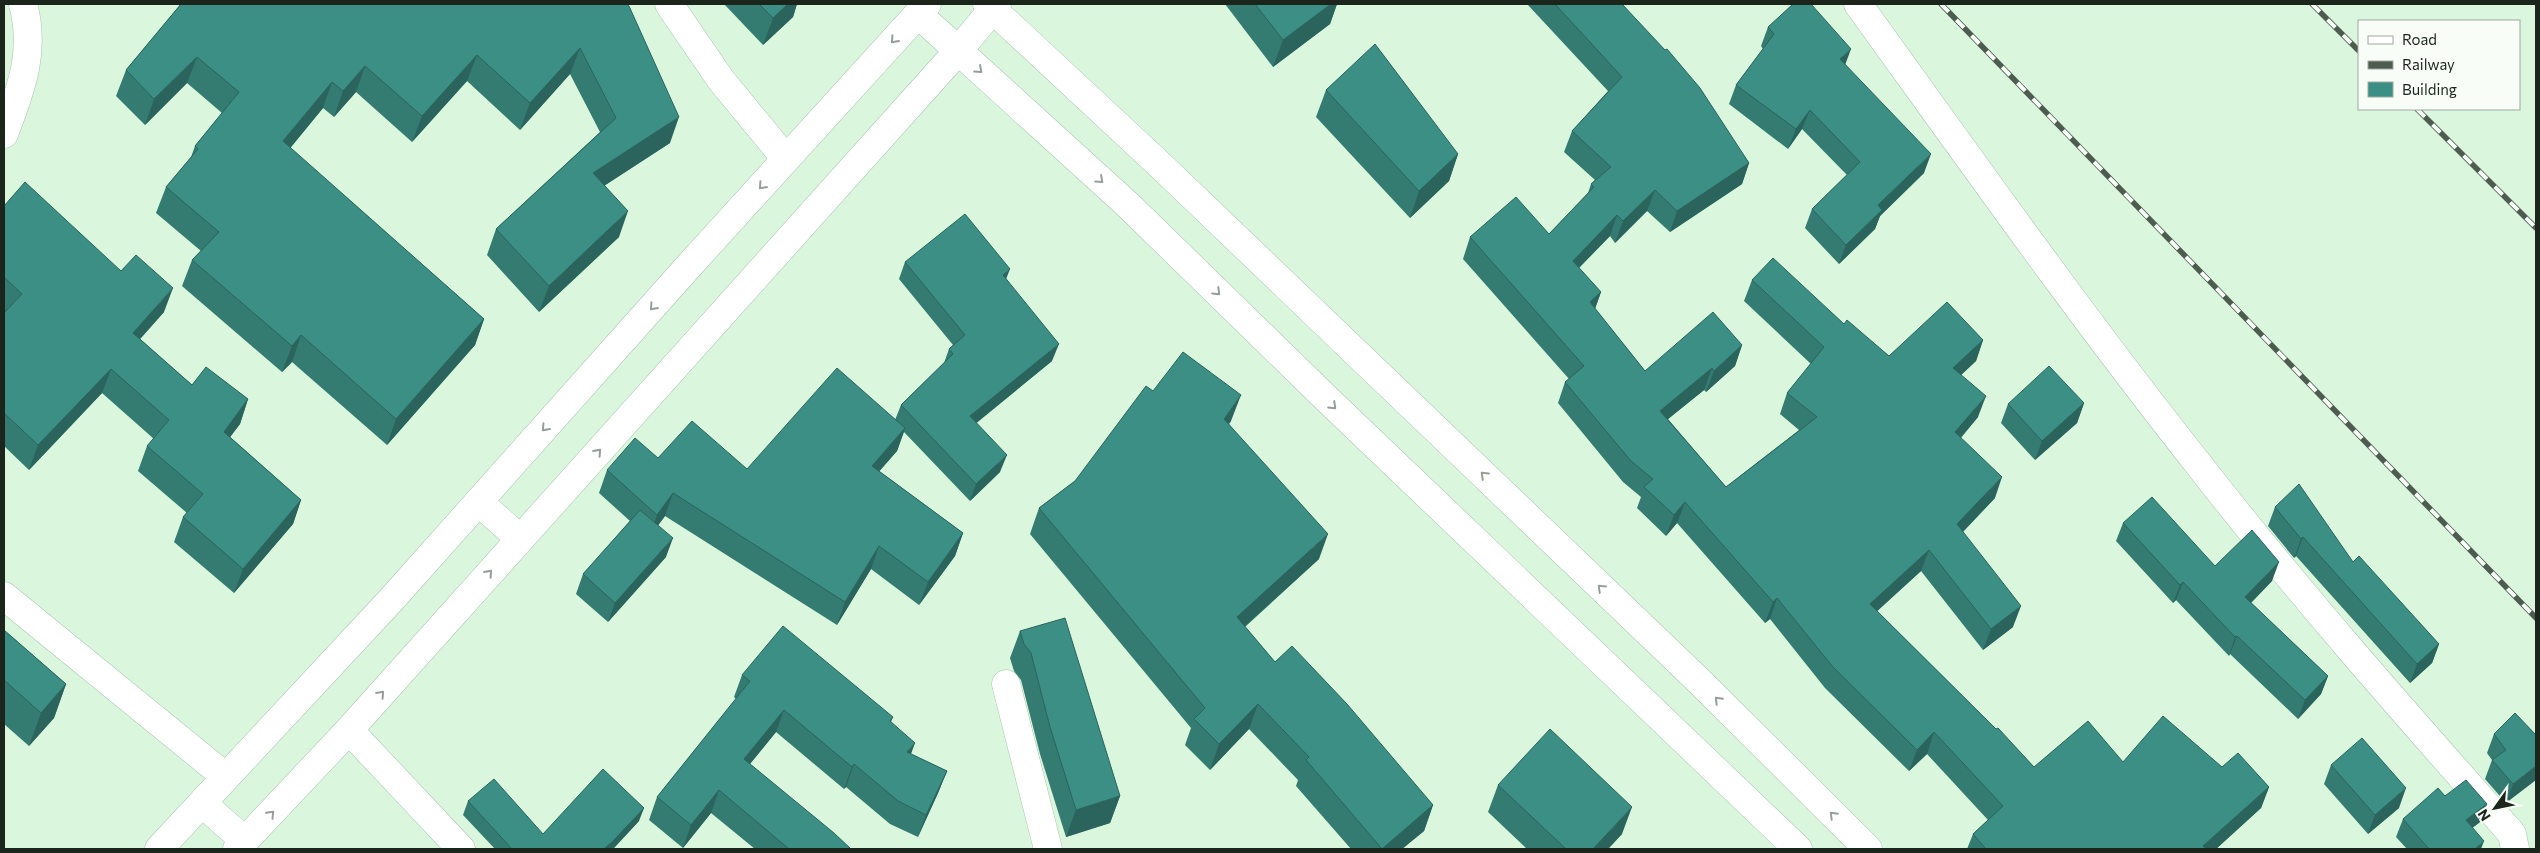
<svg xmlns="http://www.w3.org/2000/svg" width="2540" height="853" font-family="Commissioner,sans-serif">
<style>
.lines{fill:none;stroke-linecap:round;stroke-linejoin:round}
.minor-casing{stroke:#a9c5ad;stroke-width:29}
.major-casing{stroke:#a9c5ad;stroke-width:29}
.minor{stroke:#fff;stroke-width:28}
.major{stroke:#fff;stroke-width:28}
.rail-casing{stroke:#4d5c4f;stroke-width:5.5}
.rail{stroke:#f8fdf8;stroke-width:4;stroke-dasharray:11;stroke-linecap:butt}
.wall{fill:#347b72}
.shaded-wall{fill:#2a645c}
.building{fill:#3c8f84;stroke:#2a645c}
.oneway{stroke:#989d99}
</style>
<rect width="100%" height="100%" fill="#daf7de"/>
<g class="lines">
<defs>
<g id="minor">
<polyline points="669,4 721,80 786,159"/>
<polyline points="987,4 1159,164 1698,680 1868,849"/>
<path d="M1858,4c112,155 222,311 341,461 99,127 206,248 313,369l3,15"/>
<polyline points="918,14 1128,205 1330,402 1798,849"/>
<path d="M4,134c17,-45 32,-82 19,-130"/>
<polyline points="4,596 226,777"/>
<polyline points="1006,684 1048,849"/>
<polyline points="349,730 461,849"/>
</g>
<g id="major">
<polyline points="479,502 520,539"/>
<polyline points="202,803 245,841"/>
<polyline points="159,849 391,600 687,268 927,4"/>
<polyline points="237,849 349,730 958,51 997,4"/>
</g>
</defs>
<use href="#minor" class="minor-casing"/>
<use href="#major" class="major-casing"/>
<use href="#minor" class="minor"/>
<use href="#major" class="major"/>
<defs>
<g id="rail">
<polyline points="1941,4 2536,618"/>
<polyline points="2312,4 2359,51"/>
<polyline points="2417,109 2536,228"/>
</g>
</defs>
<use href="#rail" class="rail-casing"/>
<use href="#rail" class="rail"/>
</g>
<g class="wall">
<polygon points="181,4 626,4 670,143 605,185 619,237 539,312 487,255 496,229 600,132 570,74 520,130 467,81 412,142 356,92 334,117 323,108 290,148 484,319 475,345 387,445 292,362 282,372 182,286 192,260 201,251 156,213 166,187 191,157 195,146 222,113 187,83 145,125 116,96 126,70"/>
<polygon points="724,4 797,4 793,17 763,45"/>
<polygon points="1225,4 1337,4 1330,24 1273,67"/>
<polygon points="1527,4 1622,4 1749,163 1742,184 1670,232 1647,211 1615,243 1610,236 1579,268 1601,292 1595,309 1645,371 1742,345 1735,366 1706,392 1704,390 1668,419 1726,487 1799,430 1780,414 1787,393 1811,364 1744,301 1752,280 1844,324 1889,356 1983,340 1976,361 1961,375 1978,417 1961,438 1995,498 1963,532 2013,627 1983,650 1921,571 1877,611 2034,767 2123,762 2222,767 2269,787 2261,808 2216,849 1967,849 1973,834 1988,820 1927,754 1909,771 1825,688 1770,619 1765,623 1677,523 1666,536 1637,508 1641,497 1623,482 1558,403 1565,382 1569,379 1463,259 1470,237 1549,234 1588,193 1591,184 1595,180 1564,152 1572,131 1608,91"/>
<polygon points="1768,27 1845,65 1924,173 1880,216 1875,229 1839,264 1805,228 1812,209 1847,175 1802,129 1788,149 1729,104 1736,85 1763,49 1761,46"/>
<polygon points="1326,90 1458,154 1449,181 1410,218 1316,117"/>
<polygon points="4,206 164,312 140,339 192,385 248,399 240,424 230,437 301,500 293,524 234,593 174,542 183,517 187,513 138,471 147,446 154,439 102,393 29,470 4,446 4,313 5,311 4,310"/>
<polygon points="905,262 1006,279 1052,361 976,423 1000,472 970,501 904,432 897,451 879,471 963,533 955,556 919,605 871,569 837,625 665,516 658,525 666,557 608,622 576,594 583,574 630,521 599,493 607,470 658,458 747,469 895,420 901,405 944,363 949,349 953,345 899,279"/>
<polygon points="1153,391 1231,421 1229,424 1319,559 1245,627 1275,662 1433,805 1424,831 1402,849 1351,849 1296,786 1298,780 1249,729 1210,770 1185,745 1191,728 1030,534 1039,508 1075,481"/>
<polygon points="2084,403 2077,423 2035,460 2001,423 2008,404"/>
<polygon points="2275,507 2353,562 2439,644 2432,663 2410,683 2296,556 2294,558 2268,526"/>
<polygon points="2123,523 2215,566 2272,581 2251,603 2328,676 2321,694 2298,719 2230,654 2229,656 2176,600 2173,603 2116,541"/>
<polygon points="4,630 66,684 54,718 29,746 4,724"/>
<polygon points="1020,631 1120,796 1110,823 1066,837 1040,754 1021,680 1014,671 1010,658"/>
<polygon points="742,675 893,717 891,722 911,754 947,771 938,793 918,837 890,824 846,787 844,789 776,732 750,764 851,849 755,849 711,813 683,848 649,820 657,797 736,699 734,697"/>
<polygon points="2494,734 2536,735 2506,803 2485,779 2492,760 2487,753"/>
<polygon points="2331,765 2399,808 2368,834 2324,784"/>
<polygon points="1498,785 1622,834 1608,849 1527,849 1488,812"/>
<polygon points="2445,796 2487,804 2480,822 2472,828 2481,849 2407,849 2396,837 2403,819"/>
<polygon points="468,801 543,834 639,821 613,849 495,849 463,815"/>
</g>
<g class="shaded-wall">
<polygon points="788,4 797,4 793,17 763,45 773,18"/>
<polygon points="1331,4 1337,4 1330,24 1273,67 1283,40"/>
<polygon points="580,48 570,74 520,130 530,103"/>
<polygon points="1851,49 1844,68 1840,59"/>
<polygon points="477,55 467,81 412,142 422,116"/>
<polygon points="197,57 187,83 145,125 154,99"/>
<polygon points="365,66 356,92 334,117 343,91"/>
<polygon points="332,82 323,108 274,168 283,141"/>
<polygon points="1810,110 1802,129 1788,149 1796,129"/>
<polygon points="679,117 670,143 584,199 593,173"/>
<polygon points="1458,154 1449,181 1410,218 1419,191"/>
<polygon points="1931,154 1924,173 1880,216 1875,229 1839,264 1846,245 1878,205"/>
<polygon points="1749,163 1742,184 1670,232 1677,211"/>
<polygon points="1655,190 1647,211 1615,243 1623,221"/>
<polygon points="628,211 619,237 539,312 549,286"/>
<polygon points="1617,215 1610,236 1565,282 1573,261"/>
<polygon points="1010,269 1003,287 1003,275"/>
<polygon points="173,288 164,312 124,357 133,333"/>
<polygon points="1601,292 1593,314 1590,302"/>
<polygon points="484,319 475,345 387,445 396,419"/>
<polygon points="301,335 292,362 282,372 292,346"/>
<polygon points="1983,340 1976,361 1946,389 1953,368"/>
<polygon points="1059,344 1052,361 963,434 970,416"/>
<polygon points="1742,345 1735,366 1706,392 1714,371"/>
<polygon points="1712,368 1704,390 1652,432 1660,411"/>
<polygon points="111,369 102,393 29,470 38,445"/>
<polygon points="1241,395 1231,421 1214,444 1224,419"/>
<polygon points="1986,396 1978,417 1947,453 1955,432"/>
<polygon points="248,399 240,424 215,457 224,432"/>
<polygon points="2084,403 2077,423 2035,460 2042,441"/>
<polygon points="905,428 897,451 864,489 872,466"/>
<polygon points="1007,455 1000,472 970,501 976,484"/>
<polygon points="2002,477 1995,498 1949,546 1957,524"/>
<polygon points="673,493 665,516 649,538 657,515"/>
<polygon points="301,500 293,524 234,593 243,569"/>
<polygon points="1685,502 1677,523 1666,536 1674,515"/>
<polygon points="963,533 955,556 919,605 928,582"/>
<polygon points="1328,534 1319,559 1227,642 1237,617"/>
<polygon points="2303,537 2296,556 2294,558 2301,539"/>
<polygon points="673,538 666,557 608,622 615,603"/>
<polygon points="879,546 871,569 837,625 845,602"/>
<polygon points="1929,550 1921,571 1862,625 1870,604"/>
<polygon points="2279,562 2272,581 2238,616 2245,597"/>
<polygon points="2183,582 2176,600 2173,603 2180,585"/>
<polygon points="1777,598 1770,619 1765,623 1773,602"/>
<polygon points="2021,606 2013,627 1983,650 1991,629"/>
<polygon points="2237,636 2230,654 2229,656 2235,637"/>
<polygon points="2439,644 2432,663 2410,683 2417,664"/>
<polygon points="2328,676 2321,694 2298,719 2305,700"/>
<polygon points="66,684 54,718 29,746 41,713"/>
<polygon points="1258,704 1249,729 1210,770 1219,744"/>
<polygon points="784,710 776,732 736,781 744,759"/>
<polygon points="1934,732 1927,754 1909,771 1917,750"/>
<polygon points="915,743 907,765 907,752"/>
<polygon points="854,764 846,787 844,789 852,767"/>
<polygon points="2536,766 2536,780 2506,803 2513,784"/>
<polygon points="947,771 938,793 918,837 926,815"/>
<polygon points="2269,787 2261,808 2216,849 2202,849 2203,846"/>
<polygon points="2406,788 2399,808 2368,834 2375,815"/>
<polygon points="719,790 711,813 683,848 691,825"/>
<polygon points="1120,796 1110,823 1066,837 1076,810"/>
<polygon points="2487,804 2480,822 2459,838 2466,820"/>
<polygon points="1433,805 1424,831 1402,849 1382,849"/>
<polygon points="1632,807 1622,834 1608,849 1593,849"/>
<polygon points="644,808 639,821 613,849 604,849"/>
<polygon points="2484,841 2481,849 2475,849"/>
</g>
<g class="building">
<polygon points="181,4 626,4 629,6 679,117 593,173 628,211 549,286 496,229 616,118 580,48 530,103 477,55 422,116 365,66 343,91 332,82 283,141 484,319 396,419 301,335 292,346 192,260 219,232 166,187 198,149 195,146 239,92 197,57 154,99 126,70"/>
<polygon points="759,4 788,4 773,18"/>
<polygon points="1255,4 1331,4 1283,40"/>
<polygon points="1555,4 1622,4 1665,50 1667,49 1700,88 1749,163 1677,211 1655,190 1623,221 1617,215 1573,261 1601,292 1590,302 1645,371 1713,312 1742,345 1714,371 1712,368 1660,411 1726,487 1817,417 1787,393 1824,347 1752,280 1773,258 1844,324 1847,320 1889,356 1947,302 1983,340 1953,368 1986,396 1955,432 2002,477 1957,524 2021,606 1991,629 1929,550 1870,604 1996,729 1998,728 2034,767 2088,721 2123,762 2163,716 2222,767 2238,753 2269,787 2203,846 2206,849 1986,849 1973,834 2003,806 1934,732 1917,750 1833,667 1777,598 1773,602 1685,502 1674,515 1644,487 1653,479 1631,461 1565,382 1584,366 1470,237 1516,197 1549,234 1594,187 1591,184 1611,167 1572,131 1622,77"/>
<polygon points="1793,4 1811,4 1851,49 1840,59 1931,154 1878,205 1882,210 1846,245 1812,209 1860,162 1810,110 1796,129 1736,85 1774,34 1768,27"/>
<polygon points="1375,44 1458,154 1419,191 1326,90"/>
<polygon points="25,182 121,271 136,255 173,288 133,333 192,385 206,367 248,399 224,432 301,500 243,569 183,517 203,494 147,446 169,420 111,369 38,445 4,413 4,313 22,294 4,277 4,206"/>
<polygon points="965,214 1010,269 1003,275 1059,344 970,416 1007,455 976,484 901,405 953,354 949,349 965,335 905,262"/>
<polygon points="1183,352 1241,395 1224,419 1328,534 1237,617 1275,662 1292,646 1347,704 1433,805 1382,849 1306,760 1309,757 1258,704 1219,744 1194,719 1205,708 1039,508 1075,481 1146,386 1153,391"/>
<polygon points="2049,366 2084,403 2042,441 2008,404"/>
<polygon points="837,368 905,428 872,466 963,533 928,582 879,546 845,602 673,493 657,515 607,470 635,438 658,458 692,421 747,469"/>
<polygon points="2299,484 2353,562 2359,556 2439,644 2417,664 2303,537 2301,539 2275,507"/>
<polygon points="2152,497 2215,566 2252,530 2279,562 2245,597 2328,676 2305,700 2237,636 2235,637 2183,582 2180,585 2123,523"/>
<polygon points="640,510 673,538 615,603 583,574"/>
<polygon points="1065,618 1120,796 1076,810 1050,727 1031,653 1024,644 1020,631"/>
<polygon points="783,626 893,717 890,721 915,743 907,752 947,771 926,815 898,801 854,764 852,767 784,710 744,759 834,833 851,849 789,849 719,790 691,825 657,797 750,681 742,675"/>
<polygon points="4,630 66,684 41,713 4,680"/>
<polygon points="2515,713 2536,735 2536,766 2513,784 2492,760 2506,750 2494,734"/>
<polygon points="1550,729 1632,807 1593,849 1566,849 1498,785"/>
<polygon points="2362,738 2406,788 2375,815 2331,765"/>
<polygon points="603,769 644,808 613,841 604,849 512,849 468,801 494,779 543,834"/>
<polygon points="2466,780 2487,804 2466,820 2484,841 2475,849 2429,849 2403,819 2438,788 2445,796"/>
</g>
<defs><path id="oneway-chevron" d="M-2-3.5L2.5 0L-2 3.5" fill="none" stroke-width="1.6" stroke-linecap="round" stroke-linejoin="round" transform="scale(1.25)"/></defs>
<g class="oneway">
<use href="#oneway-chevron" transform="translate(894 40) rotate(132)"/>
<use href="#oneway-chevron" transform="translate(979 70) rotate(42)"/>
<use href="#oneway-chevron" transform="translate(1100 180) rotate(42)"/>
<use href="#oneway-chevron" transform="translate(762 186) rotate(132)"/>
<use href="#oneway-chevron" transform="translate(1217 292) rotate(44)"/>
<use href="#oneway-chevron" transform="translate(653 307) rotate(132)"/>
<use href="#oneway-chevron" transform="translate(1333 406) rotate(44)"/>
<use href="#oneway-chevron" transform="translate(545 428) rotate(132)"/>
<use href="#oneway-chevron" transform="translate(598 452) rotate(-48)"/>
<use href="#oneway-chevron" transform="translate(1484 475) rotate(-136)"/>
<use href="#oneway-chevron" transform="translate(489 573) rotate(-48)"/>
<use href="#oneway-chevron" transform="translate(1601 588) rotate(-136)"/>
<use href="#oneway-chevron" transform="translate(381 694) rotate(-48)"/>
<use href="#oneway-chevron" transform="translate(1718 700) rotate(-135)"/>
<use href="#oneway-chevron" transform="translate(271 814) rotate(-47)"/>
<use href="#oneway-chevron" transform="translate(1833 815) rotate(-135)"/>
</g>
<rect width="2540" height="853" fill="none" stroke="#1b251c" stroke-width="10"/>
<rect x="2358" y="20" width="162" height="90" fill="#f8fdf8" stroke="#a0a7a0"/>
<rect x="2368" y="36" width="25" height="8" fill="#ffffff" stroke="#a0a7a0"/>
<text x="2402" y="45" font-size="15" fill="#1b251c">Road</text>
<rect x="2368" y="61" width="25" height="8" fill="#4d5c4f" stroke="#a0a7a0"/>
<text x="2402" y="70" font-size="15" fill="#1b251c">Railway</text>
<rect x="2368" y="82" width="25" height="15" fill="#3c8f84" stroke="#a0a7a0"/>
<text x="2402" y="95" font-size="15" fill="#1b251c">Building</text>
<g transform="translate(2495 808) rotate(237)" stroke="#f8fdf8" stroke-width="4" paint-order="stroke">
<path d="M0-4L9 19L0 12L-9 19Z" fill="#1b251c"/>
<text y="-8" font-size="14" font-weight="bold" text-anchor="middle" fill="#1b251c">N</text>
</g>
</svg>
